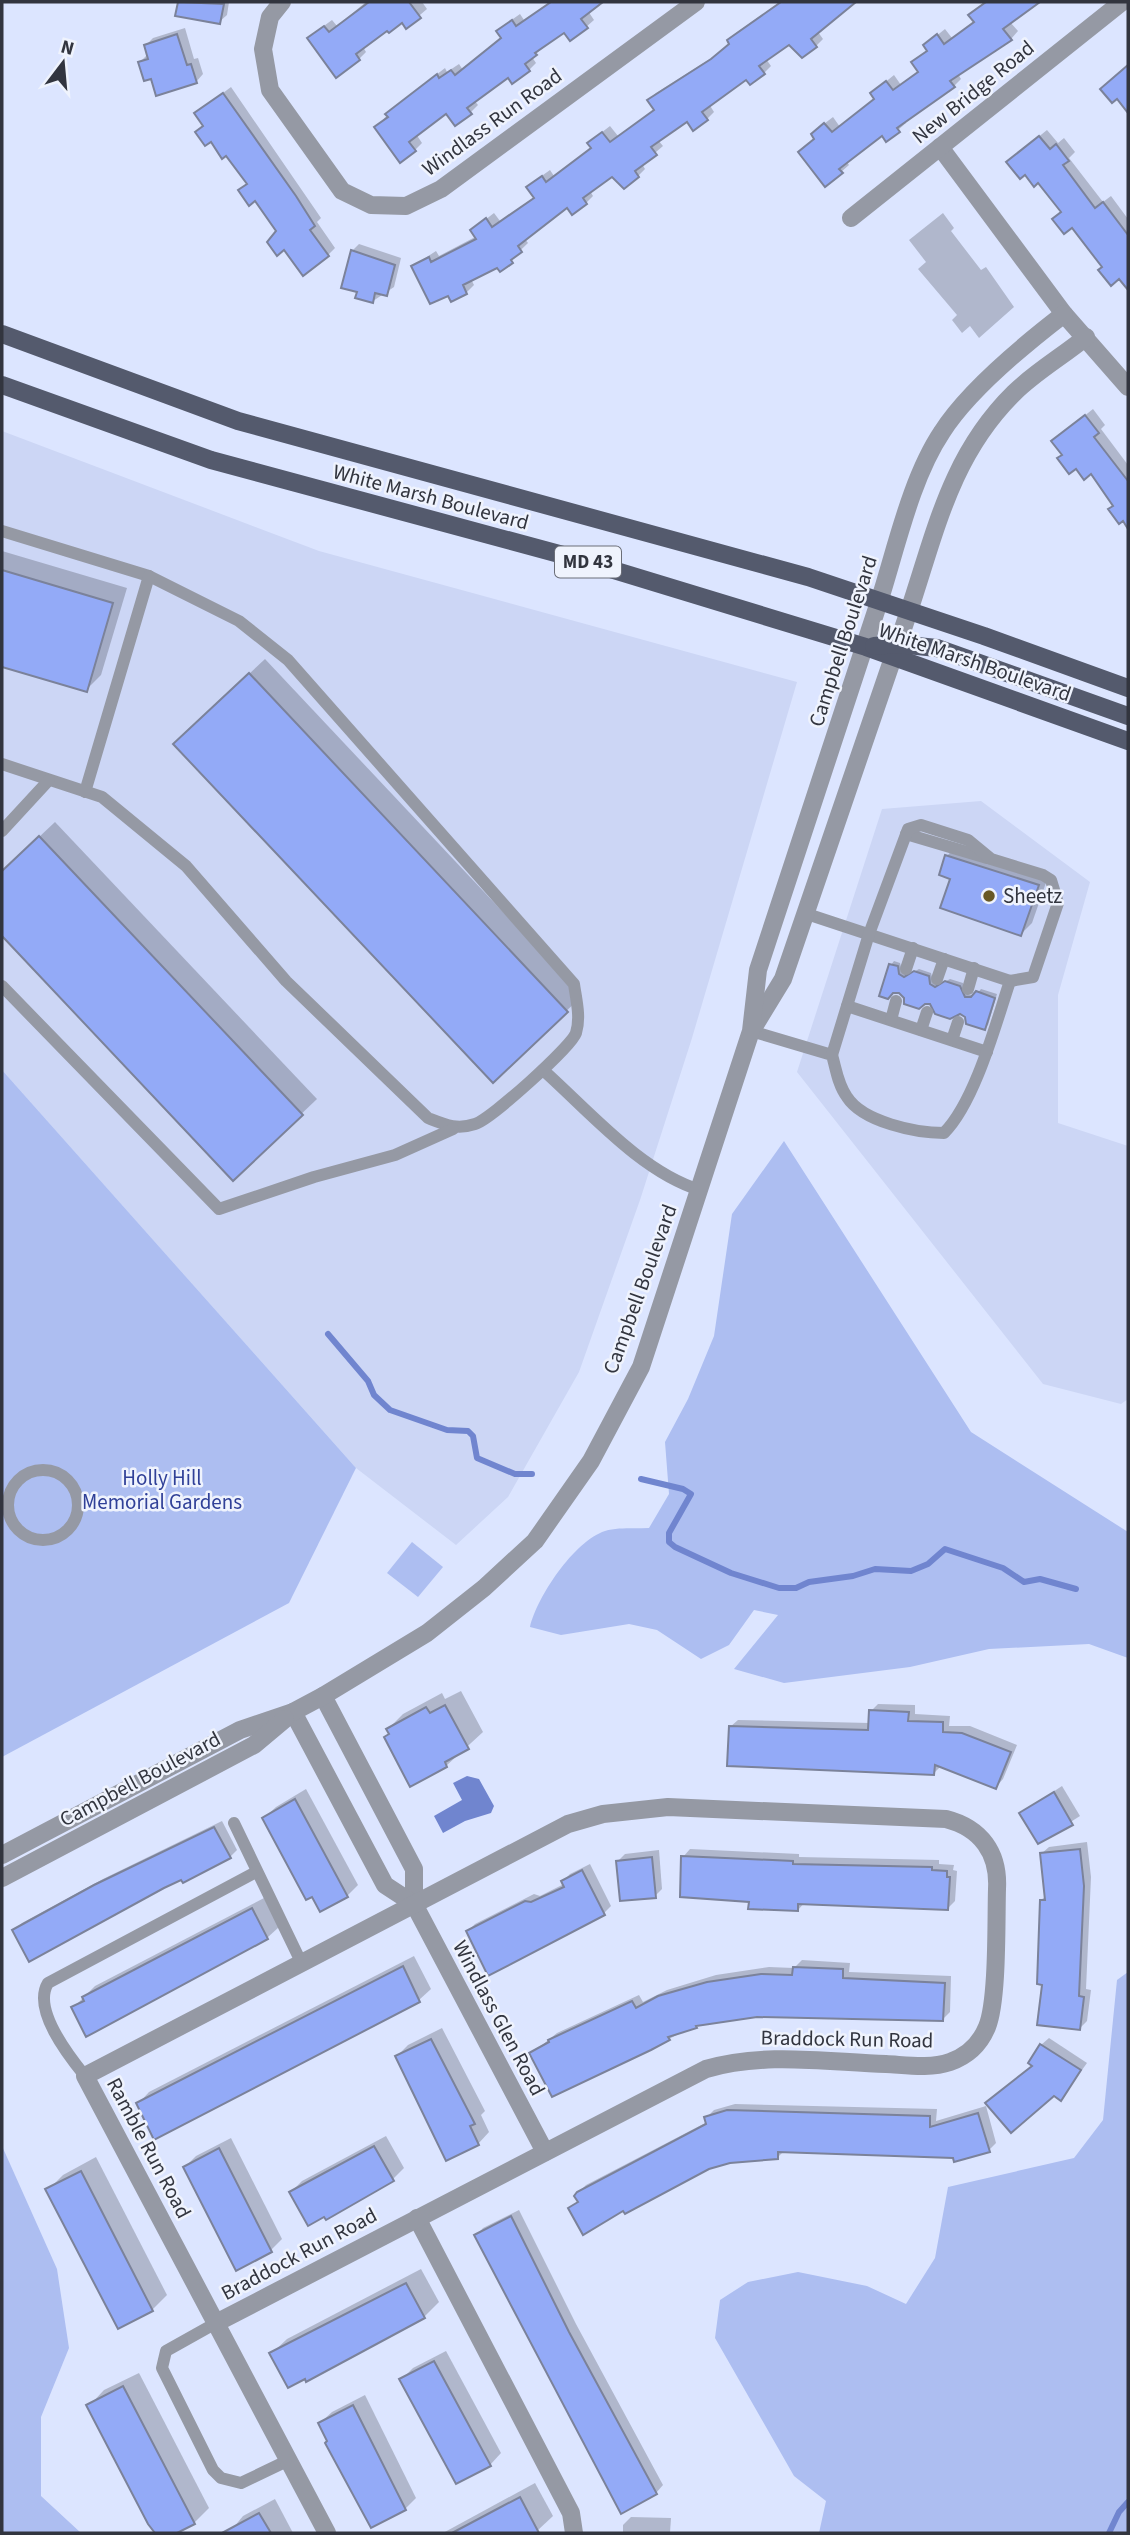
<svg xmlns="http://www.w3.org/2000/svg" width="1130" height="2535" font-family="'Source Sans 3',sans-serif">
<style>
.built{fill:#ccd6f5}
.green{fill:#adbef1}
.water{fill:#7085cf}
.shadow{fill:#0003}
.lines{fill:none;stroke-linecap:round;stroke-linejoin:round}
.stream{stroke:#7085cf;stroke-width:6}
.building{fill:#93aaf7;stroke:#7b829a;stroke-width:2}
.service{stroke:#9599a4;stroke-width:12}
.minor{stroke:#9599a4;stroke-width:18}
.tertiary{stroke:#9599a4;stroke-width:18}
.primary{stroke:#545a6d;stroke-width:18}
.poi-dot{fill:#685825;stroke:#eff3fd;stroke-width:2.5}
.labels{text-anchor:middle;dominant-baseline:central;stroke-width:5;stroke-linejoin:round;paint-order:stroke}
.shield{fill:#eff3fd;stroke:#6b6e78;stroke-width:2}
.shield-label{font-size:19px;font-weight:bold;fill:#32353f}
.street-label{font-size:21px;fill:#32353f;stroke:#eff3fd}
.poi-label{font-size:21px;fill:#32353f;stroke:#eff3fd;text-anchor:start}
.park-label{font-size:21px;fill:#304098;stroke:#eff3fd}
</style>
<rect width="100%" height="100%" fill="#dce5ff"/>
<g class="built">
<polygon points="2,431 319,551 797,682 692,1038 640,1200 579,1372 508,1497 456,1545 356,1468 2,1070"/>
<polygon points="981,801 1090,882 1058,995 1058,1123 1128,1146 1128,1399 1121,1404 1043,1384 797,1072 882,809"/>
</g>
<g class="green">
<polygon points="2,1070 356,1468 289,1603 2,1757"/>
<path d="M784,1141l187,291 157,100v126l-39,-14 -100,5 -79,18 -126,16 -50,-14 44,-54 -24,-5 -25,35 -28,14 -44,-29 -28,-6 -68,11 -31,-8c7,-30 44,-86 75,-96 13,-4 30,-2 44,-3l20,-34 -4,-52 23,-43 26,-63 18,-122z"/>
<polygon points="412,1542 443,1567 418,1597 387,1573"/>
<polygon points="1128,1972 1128,2533 819,2533 826,2501 794,2476 715,2338 720,2300 748,2282 798,2272 867,2286 906,2304 935,2258 948,2187 1074,2158 1103,2120 1117,1980"/>
<polygon points="2,2146 57,2269 69,2348 41,2417 41,2496 81,2533 2,2533"/>
</g>
<polygon class="water" points="467,1776 479,1779 494,1806 491,1813 465,1821 443,1833 434,1816 462,1800 453,1783"/>
<g class="shadow">
<polygon points="180,2 229,2 227,15 219,22 177,14"/>
<polygon points="366,2 422,2 427,9 407,26 403,21 387,29 363,47 366,52 359,59 317,31 332,20 337,26"/>
<polygon points="550,2 601,2 588,11 594,20 586,27 564,30 532,57 536,63 529,70 508,75 474,100 478,105 470,113 447,112 416,134 422,143 415,150 376,127 395,107 445,68 447,72 459,64 463,70 503,38 506,24 520,14 524,20"/>
<polygon points="780,2 854,2 818,32 823,39 816,46 789,43 766,59 771,66 764,73 747,77 709,104 714,112 707,119 687,119 658,140 663,146 642,164 645,169 638,176 613,174 590,191 593,196 586,203 568,206 525,239 528,243 500,270 497,266 471,279 474,285 466,293 452,299 449,294 413,266 436,251 439,256 477,236 472,230 494,213 500,221 536,196 529,187 536,180 550,170 554,176 593,147 597,136 610,126 618,136 655,109 649,100 656,93 721,52 731,43 729,40 736,33"/>
<polygon points="984,2 1037,2 1010,22 1018,31 1011,39 958,74 961,79 954,86 904,121 906,123 898,130 882,134 846,161 849,165 826,185 816,138 820,127 833,117 840,127 876,98 872,93 894,75 901,85 919,71 921,55 929,50 925,45 945,29 952,38 975,21 971,15"/>
<polygon points="185,28 194,59 198,58 203,74 196,82 152,76 140,62 147,55 146,45 153,38"/>
<polygon points="231,87 321,218 317,222 335,248 328,255 278,231 248,183 205,125 199,111"/>
<polygon points="1047,130 1058,143 1064,138 1075,152 1069,158 1103,202 1111,196 1128,219 1128,288 1119,276 1104,267 1016,155"/>
<polygon points="943,213 954,228 951,231 981,270 986,267 1014,307 979,338 970,326 962,333 952,320 957,315 918,269 926,262 909,240"/>
<polygon points="359,244 401,258 394,287 373,301 359,290 352,251"/>
<polygon points="1093,409 1105,425 1101,429 1128,465 1128,518 1114,505 1091,472 1063,454 1053,441"/>
<polygon points="2,551 127,588 101,675 86,690 2,665"/>
<polygon points="265,659 582,996 493,1081 190,729"/>
<polygon points="55,822 317,1099 233,1179 2,934 2,872"/>
<polygon points="958,844 1049,874 1032,923 1021,934 952,878 947,856"/>
<polygon points="894,961 900,963 902,971 908,975 919,969 931,973 933,981 939,985 950,979 963,983 968,995 976,995 981,989 997,994 988,1025 984,1028 967,1016 932,1002 924,1002 918,1007 891,965"/>
<polygon points="461,1691 483,1732 446,1766 390,1733 388,1729 403,1714 442,1693 445,1699"/>
<polygon points="878,1704 915,1705 915,1714 950,1716 949,1726 970,1726 1017,1745 1003,1779 996,1787 941,1766 934,1773 730,1727 738,1720 870,1723 871,1711"/>
<polygon points="1062,1786 1080,1816 1039,1842 1021,1813"/>
<polygon points="306,1789 358,1885 347,1896 264,1818 276,1807"/>
<polygon points="222,1821 237,1850 230,1857 182,1878 15,1930 22,1923 103,1879"/>
<polygon points="1087,1842 1091,1877 1086,1989 1091,1990 1087,2021 1080,2028 1041,1900 1046,1896 1041,1854 1049,1847"/>
<polygon points="690,1849 799,1854 799,1857 939,1860 939,1864 954,1865 953,1870 957,1871 955,1901 948,1908 805,1902 798,1910 751,1901 683,1857"/>
<polygon points="659,1850 662,1889 655,1896 618,1861 625,1854"/>
<polygon points="590,1864 611,1906 604,1913 468,1931 475,1924 534,1894 540,1896 564,1884 563,1881 570,1874"/>
<polygon points="264,1898 279,1927 267,1938 74,2007 95,1986"/>
<polygon points="414,1956 431,1989 419,2000 138,2104 149,2092"/>
<polygon points="802,1960 850,1963 849,1972 951,1976 950,2012 942,2020 757,2015 700,2023 669,2039 531,2054 557,2033 639,1995 643,2002 667,1990 716,1975 769,1967 794,1968"/>
<polygon points="442,2028 485,2111 481,2115 489,2132 478,2144 397,2056 408,2045"/>
<polygon points="1049,2038 1087,2063 1061,2099 1054,2094 1034,2065 1041,2045"/>
<polygon points="735,2104 937,2109 936,2121 986,2106 996,2143 989,2150 954,2157 785,2150 777,2158 729,2161 709,2167 624,2209 570,2209 579,2200 578,2193 586,2185 707,2122 706,2118 714,2110"/>
<polygon points="386,2136 404,2168 393,2179 291,2192 302,2181"/>
<polygon points="231,2138 282,2239 271,2250 185,2167 196,2156"/>
<polygon points="96,2157 167,2295 152,2310 119,2327 48,2190 63,2175"/>
<polygon points="519,2210 576,2324 663,2485 656,2493 476,2236 483,2228"/>
<polygon points="421,2269 439,2302 424,2317 271,2354 287,2339"/>
<polygon points="446,2351 501,2453 490,2465 402,2379 413,2368"/>
<polygon points="139,2373 209,2508 194,2523 174,2533 157,2533 89,2406 104,2390"/>
<polygon points="365,2395 416,2498 405,2509 329,2441 320,2423 332,2412"/>
<polygon points="535,2483 553,2516 537,2531 443,2533"/>
<polygon points="275,2499 293,2533 229,2533 243,2516"/>
<polygon points="631,2517 671,2518 670,2533 623,2533 623,2525"/>
</g>
<g class="lines">
<g class="stream">
<polyline points="328,1334 368,1381 374,1395 390,1410 447,1430 468,1431 473,1436 477,1458 515,1474 532,1474"/>
<polyline points="641,1479 683,1489 691,1494 669,1533 669,1542 675,1547 731,1573 779,1588 796,1588 809,1582 853,1576 875,1569 911,1571 928,1564 945,1549 1003,1568 1024,1582 1040,1579 1076,1589"/>
<polyline points="1109,2533 1119,2512 1128,2502"/>
</g>
</g>
<g class="building">
<polygon points="178,2 224,4 220,24 175,16"/>
<polygon points="369,2 409,2 421,18 406,29 402,23 389,33 387,31 356,54 360,60 336,78 307,38 324,26 329,32"/>
<polygon points="551,2 603,2 581,19 588,28 570,41 564,33 535,53 537,55 525,64 530,71 512,84 508,78 467,108 472,114 455,126 446,114 409,142 416,151 400,163 374,127 388,117 385,114 437,74 439,78 451,70 455,75 501,38 496,31 512,20 516,26"/>
<polygon points="781,2 856,2 811,39 817,47 802,58 789,45 759,66 765,74 750,85 746,80 702,112 708,120 693,131 687,122 651,147 657,155 635,171 639,177 624,189 612,177 583,198 587,204 572,215 567,208 518,246 522,252 511,260 513,263 500,272 497,268 463,285 467,294 451,302 448,296 430,304 411,266 429,257 431,262 476,239 470,230 486,218 492,227 534,198 526,187 542,176 546,182 591,148 587,143 602,132 610,142 654,110 647,100 711,59 729,44 727,40"/>
<polygon points="986,2 1040,2 1003,29 1012,40 950,81 955,87 897,128 900,132 886,142 882,136 839,169 843,173 825,187 798,152 814,139 811,134 824,123 832,132 874,99 870,93 886,81 893,90 918,72 911,62 927,51 923,45 937,34 944,44 974,22 968,15"/>
<polygon points="177,34 187,65 191,64 197,83 156,96 151,79 144,81 138,62 148,59 144,45"/>
<polygon points="1128,65 1128,113 1117,99 1112,103 1100,89"/>
<polygon points="223,93 296,196 315,226 310,230 329,256 303,276 284,250 277,256 267,242 276,231 255,201 249,206 238,190 247,184 226,156 222,159 211,142 205,146 195,132 203,126 194,113"/>
<polygon points="1039,136 1050,149 1056,144 1069,161 1063,165 1095,208 1103,202 1128,235 1128,290 1119,279 1111,286 1098,270 1102,267 1072,228 1064,234 1052,219 1061,212 1038,183 1034,187 1025,175 1020,179 1006,162"/>
<polygon points="351,250 395,265 387,296 375,293 373,303 355,298 357,292 341,288"/>
<polygon points="1085,415 1099,433 1094,437 1128,481 1128,529 1123,521 1119,524 1108,509 1113,506 1091,474 1084,480 1076,469 1069,474 1057,458 1062,455 1051,441"/>
<polygon points="2,570 113,603 87,692 2,667"/>
<polygon points="249,673 568,1012 493,1083 173,744"/>
<polygon points="39,836 303,1115 233,1181 2,936 2,871"/>
<polygon points="945,855 1039,885 1021,936 940,908 950,879 939,875"/>
<polygon points="889,964 898,966 899,974 904,977 914,971 929,976 930,984 935,987 945,981 960,986 965,997 971,997 976,991 995,998 985,1030 966,1024 965,1017 960,1014 950,1019 935,1014 930,1004 925,1004 919,1009 904,1004 904,998 899,993 893,993 888,999 879,996"/>
<polygon points="445,1705 469,1749 445,1762 447,1767 410,1787 384,1737 389,1734 386,1729 426,1707 430,1713"/>
<polygon points="869,1710 909,1712 908,1721 943,1722 943,1732 962,1733 1011,1752 996,1789 935,1765 934,1775 727,1766 729,1726 868,1730"/>
<polygon points="1054,1792 1073,1825 1038,1844 1019,1813"/>
<polygon points="295,1799 348,1897 320,1912 312,1897 306,1900 262,1818"/>
<polygon points="214,1827 231,1858 183,1883 181,1880 164,1888 29,1962 12,1930 94,1885"/>
<polygon points="1080,1849 1084,1886 1079,1996 1084,1997 1080,2030 1037,2025 1042,1985 1037,1984 1040,1900 1045,1900 1040,1853"/>
<polygon points="681,1856 793,1861 793,1864 932,1867 932,1870 947,1871 947,1877 950,1877 948,1910 798,1904 798,1911 748,1909 749,1902 680,1897"/>
<polygon points="652,1857 656,1898 620,1901 616,1861"/>
<polygon points="582,1870 605,1915 488,1976 466,1931 525,1901 531,1902 564,1887 561,1881"/>
<polygon points="252,1908 268,1939 86,2037 71,2007 84,2001 82,1997"/>
<polygon points="403,1966 420,2002 154,2140 136,2103"/>
<polygon points="793,1967 843,1969 843,1978 945,1983 943,2021 757,2017 696,2026 697,2028 668,2037 670,2040 651,2050 552,2097 529,2053 549,2042 548,2040 632,2001 636,2008 658,1996 707,1982 761,1974 792,1975"/>
<polygon points="431,2039 475,2124 470,2126 479,2145 446,2161 395,2056"/>
<polygon points="1040,2044 1081,2070 1061,2101 1054,2096 1011,2133 985,2103 1032,2066 1028,2063"/>
<polygon points="727,2110 930,2116 930,2127 978,2113 990,2152 954,2162 953,2158 778,2152 778,2159 730,2163 709,2169 625,2214 623,2211 583,2235 568,2208 578,2202 574,2196 577,2192 706,2124 704,2117"/>
<polygon points="374,2146 394,2181 326,2220 324,2217 308,2226 289,2192"/>
<polygon points="219,2148 272,2252 236,2271 183,2167"/>
<polygon points="81,2171 153,2311 118,2329 45,2189"/>
<polygon points="511,2216 569,2332 657,2494 621,2514 474,2235"/>
<polygon points="406,2283 425,2318 306,2382 305,2379 288,2388 269,2353"/>
<polygon points="434,2361 491,2466 456,2484 399,2379"/>
<polygon points="123,2386 195,2524 177,2533 155,2533 148,2524 86,2405"/>
<polygon points="353,2405 406,2510 371,2528 325,2443 327,2441 318,2423"/>
<polygon points="520,2497 539,2533 452,2533 499,2508"/>
<polygon points="259,2513 271,2533 222,2533"/>
</g>
<g class="lines">
<g class="service">
<path d="M2,531l147,45 90,45 49,39 286,324c2,15 7,33 2,49 -5,14 -85,86 -101,91 -18,6 -29,1 -47,-6l-142,-137 -100,-115 -84,-69 -100,-33"/>
<polyline points="85,792 149,576"/>
<polyline points="2,831 49,780"/>
<polyline points="906,834 987,858"/>
<polyline points="906,969 913,948"/>
<polyline points="937,979 944,959"/>
<polyline points="2,986 219,1209 314,1177 395,1155 453,1129"/>
<polyline points="968,989 974,968"/>
<polyline points="847,1006 987,1052"/>
<polyline points="891,1020 896,1001"/>
<polyline points="921,1030 927,1012"/>
<path d="M751,1031l81,24c4,14 6,30 15,42 16,25 69,36 97,36 31,-31 52,-110 66,-152l-203,-67"/>
<polyline points="952,1040 958,1022"/>
<polyline points="832,1055 869,934 908,829 921,825 968,840 991,859 1043,875 1051,880 1058,903 1033,977 1010,981"/>
<path d="M543,1070c46,41 98,102 157,120"/>
<circle cx="43" cy="1505" r="35"/>
<polyline points="234,1823 302,1964"/>
<path d="M85,2076c-17,-21 -53,-67 -37,-93l208,-111"/>
<polyline points="216,2323 166,2351 162,2368 213,2470 221,2478 241,2483 289,2460"/>
</g>
<g class="minor">
<polyline points="282,2 270,17 263,49 270,90 342,191 371,205 406,206 441,189 696,2"/>
<polyline points="940,147 1064,314 1128,387"/>
<polyline points="851,218 1122,2"/>
<path d="M879,602c17,-53 32,-124 63,-170 26,-41 83,-88 122,-118"/>
<path d="M909,611c27,-81 42,-156 105,-218 21,-21 49,-37 72,-56"/>
<polyline points="323,1696 414,1869 414,1904 545,2152"/>
<polyline points="293,1712 385,1885 414,1904"/>
<polyline points="417,2218 571,2513 574,2533"/>
<path d="M216,2323l490,-254c58,-17 120,-7 180,-5 20,1 44,5 64,-2 17,-6 30,-18 37,-35 11,-27 9,-106 10,-138 2,-36 -16,-61 -51,-70l-278,-12 -65,7 -35,10 -483,252 242,457"/>
</g>
<g class="tertiary">
<polyline points="755,1025 783,979 909,611"/>
<polyline points="2,1855 240,1730 293,1712 323,1696 427,1633 484,1588 535,1541 591,1461 641,1367 751,1031 758,970 879,602"/>
<polyline points="2,1878 254,1745 285,1719"/>
</g>
<g class="primary">
<polyline points="2,334 238,421 808,577 984,636 1128,688"/>
<polyline points="2,385 211,460 574,558 866,647 1128,741"/>
<polyline points="874,646 897,644 937,648 1128,716"/>
</g>
</g>
<circle class="poi-dot" cx="989" cy="896" r="7"/>
<g class="labels">
<rect class="shield" x="555" y="546.5" width="66" height="31" rx="5"/>
<g class="shield-label">
<text x="588" y="562">MD 43</text>
</g>
<g class="street-label">
<text transform="translate(973 92) rotate(-39)">New Bridge Road</text>
<text transform="translate(492 122) rotate(-36)">Windlass Run Road</text>
<text transform="translate(431 497) rotate(15)">White Marsh Boulevard</text>
<text transform="translate(843 641) rotate(-72)">Campbell Boulevard</text>
<text transform="translate(975 662) rotate(19)">White Marsh Boulevard</text>
<text transform="translate(640 1289) rotate(-70)">Campbell Boulevard</text>
<text transform="translate(140 1779) rotate(-28)">Campbell Boulevard</text>
<text transform="translate(499 2018) rotate(62)">Windlass Glen Road</text>
<text transform="translate(847 2039) rotate(1)">Braddock Run Road</text>
<text transform="translate(149 2148) rotate(62)">Ramble Run Road</text>
<text transform="translate(299 2254) rotate(-28)">Braddock Run Road</text>
</g>
<g class="poi-label">
<text x="1003" y="896">Sheetz</text>
</g>
<g class="park-label">
<text x="162" y="1478">Holly Hill<tspan x="162" dy="24">Memorial Gardens</tspan></text>
</g>
</g>
<rect width="1130" height="2535" fill="none" stroke="#32353f" stroke-width="7"/>
<g transform="translate(63 63) rotate(16)" stroke="#eff3fd" stroke-width="5" paint-order="stroke">
<path d="M0-5L12 26L0 18L-12 26Z" fill="#32353f"/>
<text y="-10" font-size="19" font-weight="bold" text-anchor="middle" fill="#32353f">N</text>
</g>
</svg>
